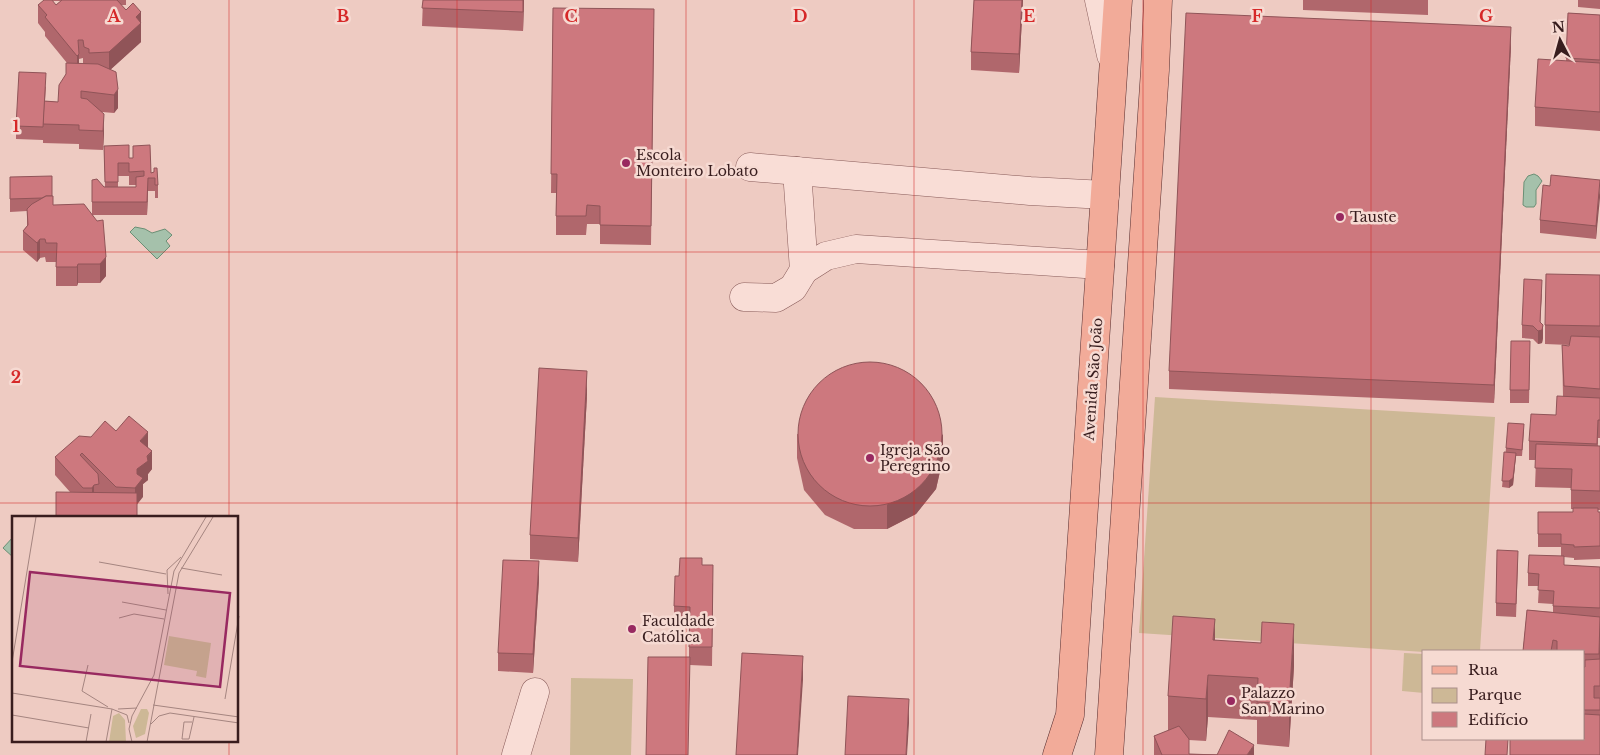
<svg xmlns="http://www.w3.org/2000/svg" width="1600" height="755" font-family="'Libre Baskerville',serif">
<style>
.green{fill:#cdb896}
.water{fill:#a5c1ab;stroke:#6b8f75}
.lines{fill:none;stroke-linecap:round;stroke-linejoin:round}
.minor-casing{stroke:#885b59;stroke-width:29}
.major-casing{stroke:#562d2f;stroke-width:29}
.minor{stroke:#f9ddd6;stroke-width:28}
.major{stroke:#f2ab99;stroke-width:28}
.wall{fill:#b0676c;fill-rule:evenodd}
.shaded-wall{fill:#905458}
.building{fill:#cd787e;stroke:#905458}
.grid{fill:none;stroke:#d62828;stroke-width:1;stroke-opacity:0.55}
.poi-dot{fill:#982960;stroke:#f6dad2;stroke-width:2}
.labels{text-anchor:middle;dominant-baseline:central;stroke-width:5;stroke-linejoin:round;paint-order:stroke}
.poi-label{font-size:14px;fill:#381d1e;stroke:#f6dad2;text-anchor:start}
.street-label{font-size:14px;fill:#381d1e;stroke:#f6dad2}
.inset-road{fill:none;stroke:#a58580;stroke-width:1}
.view{fill:#982960;fill-opacity:0.15;stroke:#982960;stroke-width:2.5}
.inset-edge{fill:none;stroke:#381d1e;stroke-width:2.5}
.grid-label{font-size:16px;text-anchor:middle;font-weight:bold;fill:#d62828;stroke:#f6dad2;stroke-width:5;stroke-linejoin:round;paint-order:stroke}
</style>
<rect width="100%" height="100%" fill="#eecbc2"/>
<g class="green">
<polygon points="1155,397 1495,417 1480,651 1424,652 1139,633"/>
<polygon points="1404,653 1424,654 1424,693 1402,691"/>
<polygon points="571,678 633,679 631,755 570,755"/>
</g>
<g class="water">
<polygon points="1534,174 1538,176 1542,181 1536,190 1536,204 1534,207 1526,207 1523,205 1524,182 1528,176"/>
<polygon points="135,227 145,229 152,233 165,229 172,235 166,241 170,246 157,259 130,232"/>
<polygon points="14,536 14,558 3,548"/>
</g>
<g class="lines">
<defs>
<g id="minor">
<polyline points="1099,0 1111,55"/>
<polyline points="750,167 1030,191 1105,195"/>
<polyline points="797,171 804,270"/>
<polyline points="744,297 776,298 793,288 804,270 826,256 856,249 1100,265"/>
<polyline points="516,755 535,692"/>
</g>
<g id="major">
<polyline points="1057,755 1070,715 1118,0"/>
<polyline points="1109,755 1155,70 1158,0"/>
</g>
</defs>
<use href="#minor" class="minor-casing"/>
<use href="#major" class="major-casing"/>
<use href="#minor" class="minor"/>
<use href="#major" class="major"/>
</g>
<g class="wall">
<path d="M53,0h73v5h-5l5,5 15,13v19l-30,27 7,39 -4,5 -12,-1 2,21 -1,17 -24,-1v-5l-36,-1v-3l-27,-1v-13l30,-40 -1,15 13,1 8,-28 1,-11 -22,-27v-4l-7,-9v-18h18l5,-4h-8zM83,58v6l-4,-1v-4z"/>
<polygon points="423,0 524,0 523,31 422,26"/>
<polygon points="972,0 1023,0 1019,73 971,70 971,52 974,0"/>
<polygon points="1303,0 1428,0 1428,15 1303,10"/>
<polygon points="1578,0 1600,0 1600,9 1578,7"/>
<polygon points="553,8 654,28 651,245 600,244 600,224 587,224 586,235 556,235 556,193 551,193"/>
<polygon points="1568,13 1600,15 1600,131 1535,126 1535,107 1566,61"/>
<polygon points="1511,45 1494,403 1169,389 1169,371"/>
<path d="M104,146l25,12 22,15 3,-1 4,13v13h-3v-7h-7l-1,24h-54l13,61 -6,7h-22l-1,3h-21v-24h-10l-1,-5 -5,1 -3,4 -14,-12v-19l4,-5v-15l-17,1v-35l42,19 1,9 39,9v-34l13,7zM118,176h11v9h7v2h-18z"/>
<polygon points="1600,180 1596,239 1540,233 1540,220"/>
<polygon points="1600,275 1600,438 1598,438 1598,446 1600,446 1600,510 1598,510 1598,512 1600,512 1600,559 1574,560 1574,558 1564,557 1564,565 1600,567 1600,755 1584,739 1584,651 1523,651 1527,610 1553,612 1553,604 1538,603 1539,586 1528,586 1528,573 1561,556 1561,547 1538,547 1538,512 1573,512 1573,509 1571,509 1571,488 1535,487 1536,460 1529,460 1529,441 1556,415 1563,396 1562,345 1569,346 1569,345 1545,344 1545,325"/>
<polygon points="1542,293 1540,322 1543,338 1542,343 1538,344 1533,339 1522,338 1522,325"/>
<polygon points="1530,354 1529,403 1510,403 1510,390"/>
<polygon points="587,395 578,562 530,559 530,535"/>
<polygon points="116,431 148,447 152,469 148,474 148,480 143,484 143,497 70,492 55,475 55,457 91,437"/>
<polygon points="1524,431 1522,456 1516,456 1513,485 1509,488 1502,487 1506,448"/>
<polygon points="797,434 943,458 936,489 916,514 887,529 854,529 825,515 804,490 797,458"/>
<polygon points="1518,564 1516,617 1496,616 1496,603"/>
<polygon points="702,565 713,584 712,666 690,665 689,657 689,626 674,625 674,606 679,576"/>
<polygon points="539,580 533,673 498,671 498,653"/>
<polygon points="1215,640 1294,666 1289,747 1257,744 1257,720 1208,717 1206,741 1189,740 1189,754 1254,755 1154,755 1154,736 1168,731 1168,696"/>
</g>
<g class="shaded-wall">
<polygon points="523,0 524,0 523,31"/>
<polygon points="1022,0 1023,0 1019,73 1019,54"/>
<polygon points="141,12 141,42 109,71 109,52 136,17"/>
<polygon points="1511,27 1511,45 1494,403 1494,385"/>
<polygon points="79,54 79,73 77,75 77,56"/>
<polygon points="118,89 118,108 114,113 114,95"/>
<polygon points="104,114 104,133 103,150 103,131"/>
<polygon points="148,178 148,191 147,215 147,202"/>
<polygon points="1600,185 1600,198 1596,239 1596,226"/>
<polygon points="40,239 40,258 37,262 37,243"/>
<polygon points="106,257 106,276 100,283 100,264"/>
<polygon points="78,264 78,283 77,286 77,267"/>
<polygon points="1542,280 1540,330 1543,325 1543,338 1542,343 1538,344 1538,331 1540,322"/>
<polygon points="587,371 587,395 578,562 578,538"/>
<polygon points="148,432 148,451 140,441"/>
<polygon points="943,434 943,458 936,489 916,514 887,529 887,505"/>
<polygon points="152,451 152,469 148,474 148,480 143,484 143,497 135,507 135,488 137,469"/>
<polygon points="1516,453 1513,485 1509,488 1509,481"/>
<polygon points="94,485 94,504 92,507 92,488"/>
<polygon points="539,561 539,580 533,673 533,654"/>
<polygon points="1215,619 1215,661 1213,640"/>
<polygon points="1294,624 1294,666 1289,747 1289,704"/>
<polygon points="1600,632 1600,651 1599,673 1599,654"/>
<polygon points="803,656 803,680 798,755 797,755"/>
<polygon points="1208,675 1208,717 1206,741 1206,699"/>
<polygon points="909,699 909,723 907,755 906,755"/>
<polygon points="1254,745 1254,755 1247,755"/>
</g>
<g class="building">
<polygon points="44,0 52,0 56,5 62,0 117,0 126,10 133,3 141,12 136,17 141,23 109,52 89,53 89,49 84,47 83,40 78,40 79,54 77,56 45,17 47,15 38,5"/>
<polygon points="423,0 523,0 523,12 422,8"/>
<polygon points="974,0 1022,0 1019,54 971,52"/>
<polygon points="553,8 654,9 651,226 600,225 600,206 587,205 586,216 556,216 557,174 551,174"/>
<polygon points="1186,13 1511,27 1494,385 1169,371"/>
<polygon points="1568,13 1600,15 1600,60 1566,58"/>
<polygon points="1538,59 1600,63 1600,112 1535,107"/>
<polygon points="66,63 98,64 116,72 118,89 114,95 81,91 81,98 87,99 104,114 103,131 79,130 79,125 43,124 44,101 58,102 59,85 66,74"/>
<polygon points="19,72 46,73 43,127 16,126"/>
<polygon points="129,145 129,158 133,158 133,146 150,145 151,173 154,172 154,168 157,168 158,185 155,185 155,178 148,178 147,202 92,202 92,180 97,179 104,187 136,187 136,177 144,176 144,171 129,172 129,163 118,163 118,182 105,182 104,146"/>
<polygon points="1551,175 1600,180 1596,226 1540,220 1543,185 1550,186"/>
<polygon points="52,176 52,196 46,196 42,198 10,199 10,177"/>
<polygon points="46,196 53,196 53,205 84,204 97,221 103,220 106,257 100,264 78,264 77,267 56,267 57,243 46,243 45,239 40,239 37,243 23,231 28,225 27,209 32,204"/>
<polygon points="1546,274 1600,275 1600,326 1545,325"/>
<polygon points="1524,279 1542,280 1540,322 1543,325 1542,330 1538,331 1533,326 1522,325"/>
<polygon points="1571,336 1600,337 1600,389 1564,386 1562,345 1569,346"/>
<polygon points="1511,341 1530,341 1529,390 1510,390"/>
<circle cx="870" cy="434" r="72"/>
<polygon points="539,368 587,371 578,538 530,535"/>
<polygon points="1557,396 1600,398 1600,420 1598,420 1597,444 1529,441 1531,414 1556,415"/>
<polygon points="129,416 148,432 140,441 152,451 147,456 148,461 137,469 137,474 143,478 135,488 116,487 82,453 80,455 98,474 99,484 94,485 92,488 83,488 55,457 79,436 91,437 105,421 116,431"/>
<polygon points="1508,423 1524,424 1522,450 1506,448"/>
<polygon points="1536,444 1600,446 1600,491 1571,490 1572,469 1535,468"/>
<polygon points="1504,452 1516,453 1513,478 1509,481 1502,481"/>
<polygon points="56,492 137,493 137,518 56,518"/>
<polygon points="1573,508 1598,508 1598,512 1600,512 1600,546 1574,547 1574,545 1561,544 1561,534 1538,534 1538,512 1573,512"/>
<polygon points="1497,550 1518,551 1516,604 1496,603"/>
<polygon points="1529,555 1564,556 1564,565 1600,567 1600,608 1553,606 1554,591 1538,590 1539,574 1528,573"/>
<polygon points="680,558 702,558 702,565 713,565 712,647 689,647 690,607 674,606 675,576 679,576"/>
<polygon points="503,560 539,561 533,654 498,653"/>
<polygon points="1527,610 1600,617 1599,654 1584,654 1584,651 1557,651 1557,641 1553,640 1551,651 1523,651"/>
<polygon points="1173,616 1215,619 1213,640 1261,643 1262,622 1294,624 1289,704 1257,702 1258,678 1208,675 1206,699 1168,696"/>
<polygon points="742,653 803,656 797,755 736,755"/>
<polygon points="648,657 690,657 688,755 646,755"/>
<polygon points="1600,659 1600,686 1594,686 1594,698 1600,698 1600,710 1584,710 1584,667 1585,667 1585,660"/>
<polygon points="848,696 909,699 906,755 845,755"/>
<polygon points="1584,714 1600,715 1600,755 1510,755 1510,739 1584,739"/>
<polygon points="1179,726 1189,739 1189,754 1217,755 1229,730 1254,745 1247,755 1162,755 1154,736"/>
<polygon points="1486,739 1508,739 1507,755 1485,755"/>
</g>
<path class="grid" d="M229,0v518M457,0v755M686,0v755M914,0v755M1143,0v755M1371,0v755M0,252h1600M0,503h1600M229,741v14"/>
<g class="poi-dot">
<circle cx="626" cy="163" r="5"/>
<circle cx="1340" cy="217" r="5"/>
<circle cx="870" cy="458" r="5"/>
<circle cx="632" cy="629" r="5"/>
<circle cx="1231" cy="701" r="5"/>
</g>
<g class="labels">
<g class="poi-label">
<text x="636" y="155">Escola<tspan x="636" dy="16">Monteiro Lobato</tspan></text>
<text x="1350" y="217">Tauste</text>
<text x="880" y="450">Igreja São<tspan x="880" dy="16">Peregrino</tspan></text>
<text x="642" y="621">Faculdade<tspan x="642" dy="16">Católica</tspan></text>
<text x="1241" y="693">Palazzo<tspan x="1241" dy="16">San Marino</tspan></text>
</g>
<g class="street-label">
<text transform="translate(1093 379) rotate(-86)">Avenida São João</text>
</g>
</g>
<g transform="translate(12 516)">
<rect width="226" height="226" fill="#eecbc2"/>
<path d="M157,120l42,7 -5,35 -10,-2 1,-5 -33,-6zM129,193h6l2,4 -4,21 -9,4 -3,-12zM107,197l6,7 1,22h-17l4,-26z" fill="#cdb896"/>
<path class="inset-road" d="M87,46l67,12M169,52l41,7M156,78l-1,-24 14,-13M110,86l44,8M107,102l15,-4 30,5M0,146l24,-145M76,149l-6,26 26,16M0,177l100,16 15,6 2,8M213,183l14,-83M141,189l86,12M106,193l19,-1M0,199l77,13M180,206h-8l-2,17h7l5,-22M139,208l8,-8 11,-3 69,10M74,226l5,-28M94,226l6,-33M120,226l-3,-13 3,-13 22,-41 20,-104 32,-54M135,226l32,-169 34,-56"/>
<path class="view" d="M18,56l200,21 -10,94 -200,-21z"/>
<rect width="226" height="226" class="inset-edge"/>
</g>
<g class="grid-label">
<text x="114" y="22">A</text>
<text x="343" y="22">B</text>
<text x="571" y="22">C</text>
<text x="800" y="22">D</text>
<text x="1029" y="22">E</text>
<text x="1257" y="22">F</text>
<text x="1486" y="22">G</text>
<text x="16" y="132">1</text>
<text x="16" y="383">2</text>
</g>
<rect x="1422" y="650" width="162" height="90" fill="#f6dad2" stroke="#aa8e8a"/>
<rect x="1432" y="666" width="25" height="8" fill="#f2ab99" stroke="#aa8e8a"/>
<text x="1468" y="675" font-size="15" fill="#381d1e">Rua</text>
<rect x="1432" y="688" width="25" height="15" fill="#cdb896" stroke="#aa8e8a"/>
<text x="1468" y="700" font-size="15" fill="#381d1e">Parque</text>
<rect x="1432" y="712" width="25" height="15" fill="#cd787e" stroke="#aa8e8a"/>
<text x="1468" y="725" font-size="15" fill="#381d1e">Edifício</text>
<g transform="translate(1560 40) rotate(354)" stroke="#f6dad2" stroke-width="4" paint-order="stroke">
<path d="M0-4L9 19L0 12L-9 19Z" fill="#381d1e"/>
<text y="-8" font-size="14" font-weight="bold" text-anchor="middle" fill="#381d1e">N</text>
</g>
</svg>
